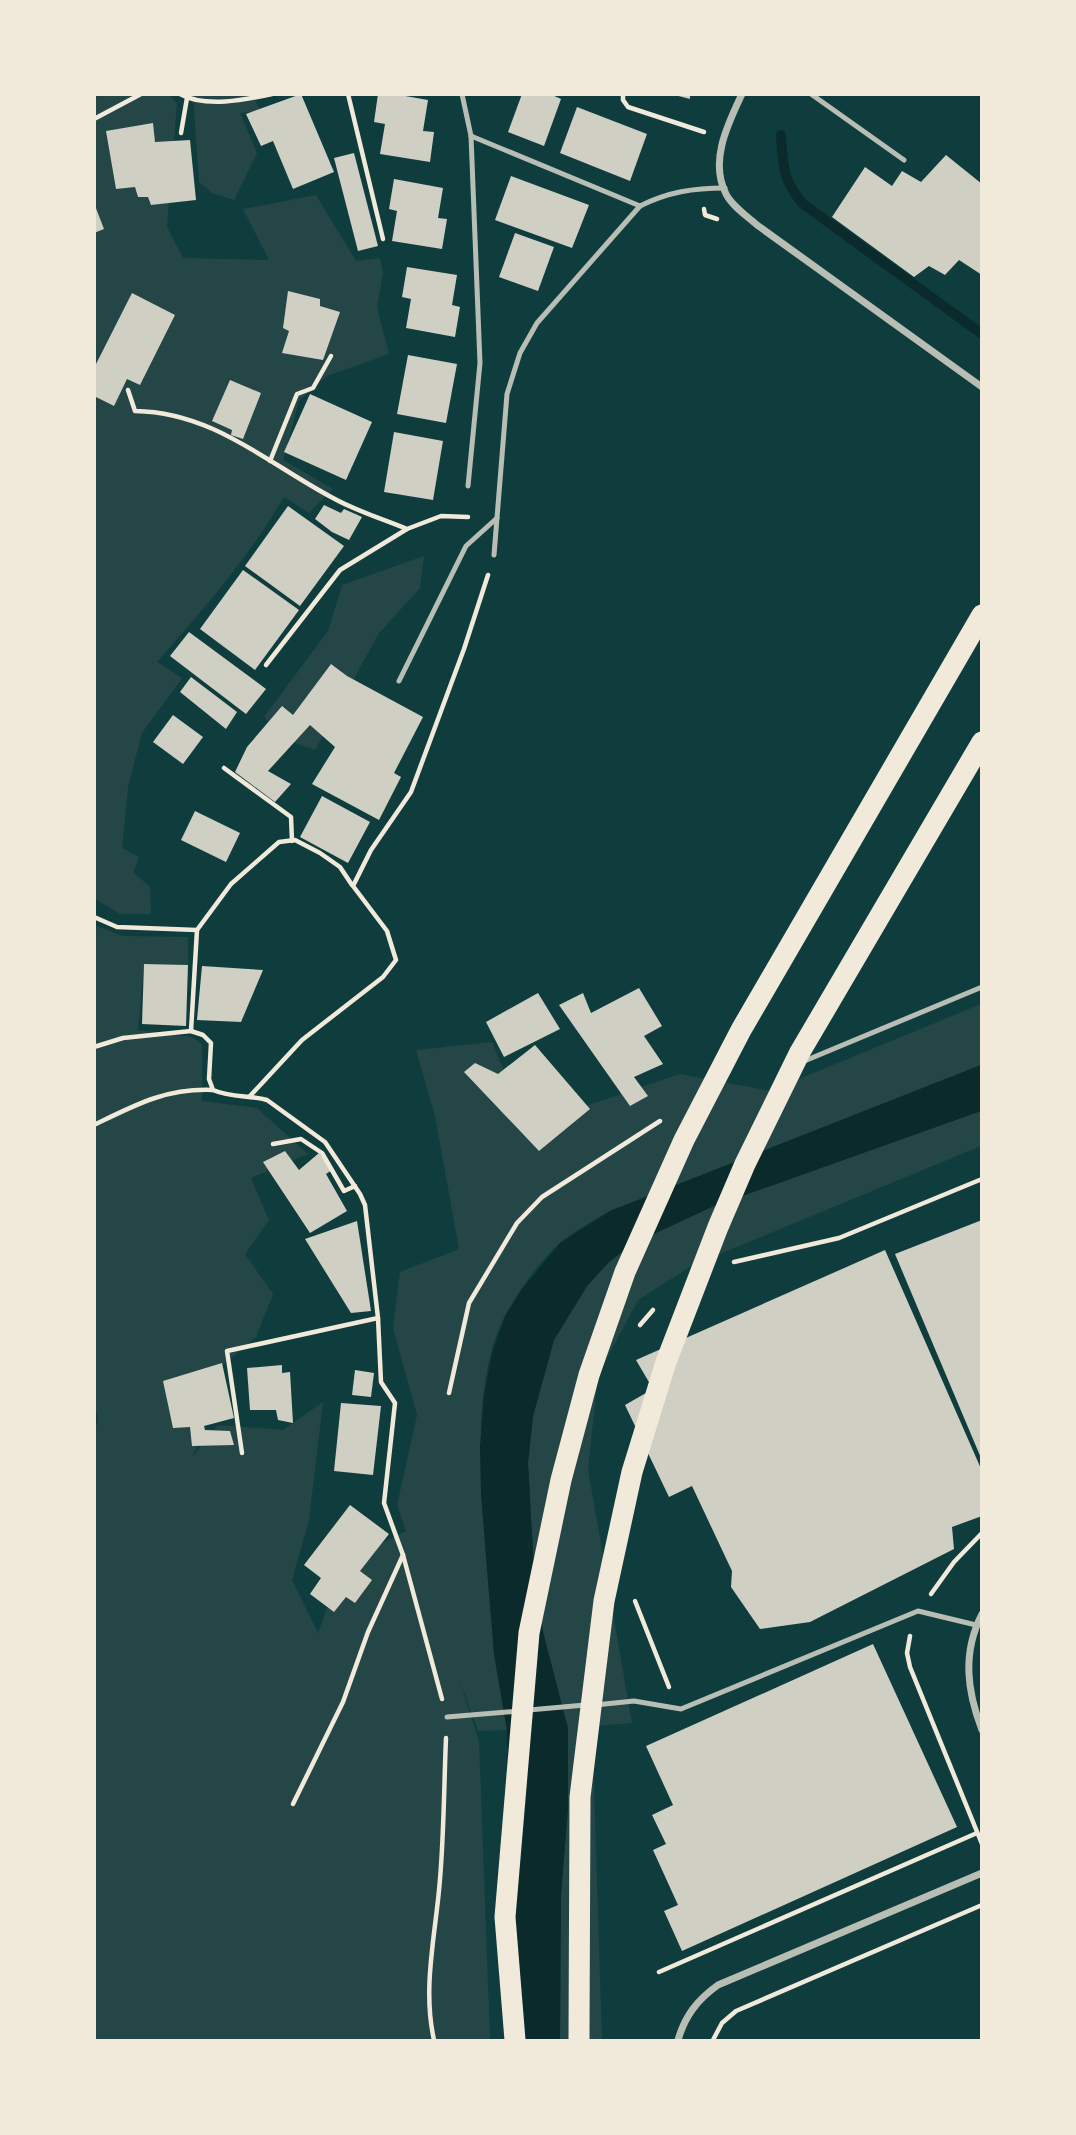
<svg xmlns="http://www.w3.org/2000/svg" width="1076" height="2135" font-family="'Source Sans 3',sans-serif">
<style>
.green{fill:#244646}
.water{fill:#0a2a2b}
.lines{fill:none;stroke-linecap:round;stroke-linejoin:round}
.stream{stroke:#0a2a2b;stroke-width:10}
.building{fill:#cfcfc3}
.path{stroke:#f1e9da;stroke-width:4.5}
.service{stroke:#b8beb3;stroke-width:5}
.minor{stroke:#b8beb3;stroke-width:7}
.motorway{stroke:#f1e9da;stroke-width:21}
</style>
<rect width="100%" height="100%" fill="#0f3d3e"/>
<g class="green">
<path d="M109,94l60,1 8,8 -10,124 16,31 86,2 -26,-51 73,-14 40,66 24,-3 3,16 -6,33 12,47 -62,22 -28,25 -16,59 50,29 -24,24 -25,-16c-35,60 -81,113 -127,165l25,16 -40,55 -14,54 -6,61 17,9 -6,15 17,15 1,27h-31l-25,-15 -1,-804h5l2,2z"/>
<polygon points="193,95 252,95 261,111 240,113 257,153 234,200 212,193 199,182"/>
<polygon points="424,556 420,588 379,633 315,750 289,741 264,717 328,631 342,585"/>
<path d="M94,925l29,11 65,1v28l-44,-1 -6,66 54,7 10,7v57l55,7 51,46 -57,24 18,42 -24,34 28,40 -17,43 -47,40 -9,62 -8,18 26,-32 65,5 40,-28 -14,118 -17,60 26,53 23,-64 20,-15 45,-23 -9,-26 20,-90 -24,-87 7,-56 59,-23 -24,-133 -19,-66 76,-8 41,100 44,-33 103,-35 90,17 211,-87v61l-371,146c-16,9 -34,19 -49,31 -22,19 -41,47 -55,72 -32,58 -26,151 -22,215 4,68 12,134 23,201l-29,1 -20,-55 21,65 11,299h-395l-1,-612 4,-5 -4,-27z"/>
<polygon points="981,1111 981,1146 693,1265 638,1300 598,1375 588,1469 632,1723 592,1726 602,2040 560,2040 561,1894 568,1808 567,1728 543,1632 535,1587 528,1463 533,1416 554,1340 587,1286 608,1263 632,1244 714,1206"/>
</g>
<polygon class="water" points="981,1065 981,1111 714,1206 632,1244 608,1263 587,1286 554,1340 533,1416 528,1463 535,1587 543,1632 568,1728 568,1808 561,1894 560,2040 524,2040 510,1841 507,1730 494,1655 481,1494 480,1447 484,1395 492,1353 505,1316 522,1289 560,1243 610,1211"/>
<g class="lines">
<path class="stream" d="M781,135c2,31 1,44 22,69l179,130"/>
</g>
<g class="building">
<polygon points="301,94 334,172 293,189 273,141 261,146 246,114"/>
<polygon points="378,94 394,94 428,100 423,131 434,132 430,162 380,154 385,124 374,122"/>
<polygon points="522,94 550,94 561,99 544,146 508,132"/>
<polygon points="671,94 690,94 690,99"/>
<polygon points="577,107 647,134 630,181 560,153"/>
<polygon points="153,123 155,142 190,140 196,200 151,205 148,197 138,197 135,187 116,189 106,131"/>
<polygon points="354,153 378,246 358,251 334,158"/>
<polygon points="946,155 982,184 982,275 959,260 945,275 929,266 914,277 832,217 865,167 892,186 902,171 921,182"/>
<polygon points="511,176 589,205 572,248 495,220"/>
<polygon points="394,179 443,188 438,218 447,219 442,249 392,241 397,211 389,209"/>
<polygon points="94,203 104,229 94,233"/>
<polygon points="515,233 554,247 538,291 499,277"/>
<polygon points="407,267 457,275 452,305 460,307 455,337 406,328 411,299 402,297"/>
<polygon points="288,291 320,299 320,306 340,312 323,360 282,353 289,331 283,328"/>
<polygon points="132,293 175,315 140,385 127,379 114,406 94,396 94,368"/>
<polygon points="408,355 457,364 446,423 397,414"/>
<polygon points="230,380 261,393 243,439 231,435 232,430 212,421"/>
<polygon points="310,394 372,422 346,480 284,452"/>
<polygon points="394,432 443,441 433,500 384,492"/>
<polygon points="324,505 341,513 344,509 362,517 349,540 332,532 315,519"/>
<polygon points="288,506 344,546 300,606 245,566"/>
<polygon points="243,570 299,610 255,670 200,629"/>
<polygon points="189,632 266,689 246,714 170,656"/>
<polygon points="331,664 347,676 423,717 394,773 401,777 379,820 312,784 335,747 310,725 268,771 291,784 275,802 235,772 247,747 282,706 293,715"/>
<polygon points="191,677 237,712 226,729 180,692"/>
<polygon points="173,715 203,737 183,764 153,742"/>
<polygon points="322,796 370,822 348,863 300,837"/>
<polygon points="195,811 240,833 226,862 181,840"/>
<polygon points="144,964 188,965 186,1026 142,1024"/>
<polygon points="202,966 263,970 241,1022 197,1020"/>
<polygon points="639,988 662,1026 644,1036 663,1064 634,1077 648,1096 630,1106 559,1005 583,993 591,1013"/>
<polygon points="538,993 560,1029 504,1057 486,1022"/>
<polygon points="535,1045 590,1109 539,1151 464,1072 475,1063 498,1074"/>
<polygon points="285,1151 299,1170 319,1153 332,1170 326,1174 347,1211 310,1233 263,1162"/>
<polygon points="982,1220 982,1458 981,1458 895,1254"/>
<polygon points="357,1221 371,1311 351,1313 305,1239"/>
<polygon points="885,1250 982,1471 982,1516 952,1527 954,1549 810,1622 760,1629 731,1587 732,1571 692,1486 669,1497 625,1405 653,1389 636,1360"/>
<polygon points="222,1363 234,1418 204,1426 205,1430 230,1431 234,1445 192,1446 190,1427 173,1428 163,1381"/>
<polygon points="282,1365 282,1373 290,1372 293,1423 278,1420 276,1410 250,1410 247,1368"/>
<polygon points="355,1370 374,1373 371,1397 352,1395"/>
<polygon points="341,1403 381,1406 373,1475 334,1471"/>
<polygon points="350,1505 389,1534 360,1571 372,1580 355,1603 346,1597 334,1612 310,1594 321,1578 304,1565"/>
<polygon points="873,1644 957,1827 682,1951 664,1911 678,1905 653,1850 666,1844 652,1815 673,1805 646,1746"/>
</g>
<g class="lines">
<g class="path">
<path d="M180,94c25,14 65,6 92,0"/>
<polyline points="348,94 383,239"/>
<polyline points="623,94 623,100 628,107 704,132"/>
<polyline points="94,119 141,94"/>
<polyline points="181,133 187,98"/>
<polyline points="704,209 705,215 717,219"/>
<path d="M128,390l7,21c78,1 132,52 198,87 23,13 50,21 74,31"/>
<polyline points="270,461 297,394 313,388 331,356"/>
<polyline points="266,665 340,570 407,529 441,516 468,517"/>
<polyline points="224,768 291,817 292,841"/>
<polyline points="94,917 117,927 197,930 231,884 279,842 295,840 320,853 340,867 352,885"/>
<path d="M191,1031l12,4 8,8 -2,36 4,11c18,8 36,5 54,10l58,42 35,52 5,11 13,113 3,64 14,21 -11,100 19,52 39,144"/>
<polyline points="94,1047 123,1038 191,1031 197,930"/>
<polyline points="250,1096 302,1040 383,977 396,960 387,931 353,886 371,850 411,792 464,649 488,575"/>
<path d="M94,1125c41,-20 72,-37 119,-35"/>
<polyline points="273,1144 301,1139 322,1153 344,1191 355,1186"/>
<polyline points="734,1262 839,1238 982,1179"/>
<polyline points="640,1325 653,1310"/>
<polyline points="449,1393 469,1303 517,1223 542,1197 660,1121"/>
<polyline points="242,1453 227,1351 378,1318"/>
<polyline points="931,1594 954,1562 982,1533"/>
<polyline points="635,1601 669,1687"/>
<polyline points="910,1636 907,1653 910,1667 982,1844"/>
<polyline points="293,1804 343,1702 368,1632 403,1555"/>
<polyline points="659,1972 977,1833"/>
<path d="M434,2040c-12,-53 2,-107 6,-161 4,-47 4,-94 6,-141"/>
<polyline points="713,2040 722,2023 736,2011 982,1905"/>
</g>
<g class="service">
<polyline points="462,94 471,136 480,363 468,486"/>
<polyline points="811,94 904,160"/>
<polyline points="471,136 640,206"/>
<path d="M494,555l13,-161 13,-41 17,-30 103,-117c28,-14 53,-18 85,-18"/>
<polyline points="399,681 466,546 497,518"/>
<polyline points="802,1062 982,987"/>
<polyline points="595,1705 634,1701 681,1709 918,1611 976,1625"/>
<polyline points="529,1710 585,1705"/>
<polyline points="447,1717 519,1711"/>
</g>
<g class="minor">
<path d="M742,94c-14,30 -33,67 -16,100 6,12 21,22 31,31l225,162"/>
<path d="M982,1614c-20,39 -15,77 0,116"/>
<path d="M678,2040c7,-24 19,-40 40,-55l264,-112"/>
</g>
<g class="motorway">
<polyline points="515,2040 505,1917 529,1633 561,1480 589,1375 625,1272 684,1140 741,1030 982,615"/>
<polyline points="579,2040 580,1797 604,1601 632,1472 666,1362 718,1227 745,1164 800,1052 982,742"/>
</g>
</g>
<rect width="1076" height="2135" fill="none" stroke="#f1e9da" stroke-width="192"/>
</svg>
